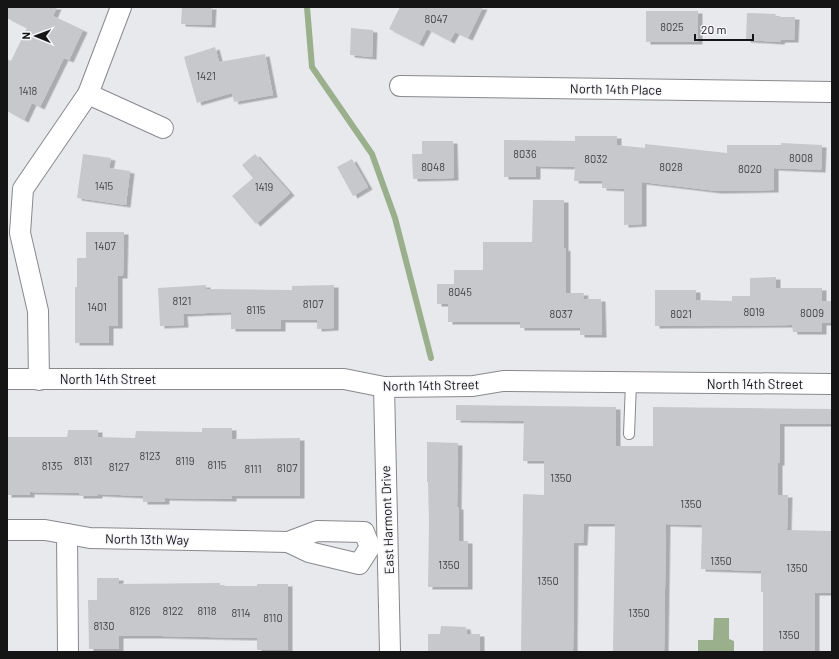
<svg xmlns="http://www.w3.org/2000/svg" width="839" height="659" font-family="Barlow,sans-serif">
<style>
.water{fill:#9aaf8b}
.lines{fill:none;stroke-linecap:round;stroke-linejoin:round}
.stream{stroke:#9aaf8b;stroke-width:6}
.building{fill:#c7c8cc;filter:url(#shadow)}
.service-casing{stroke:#89898d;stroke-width:12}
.minor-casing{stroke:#89898d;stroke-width:22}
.service{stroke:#fff;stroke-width:10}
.minor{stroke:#fff;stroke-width:20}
.labels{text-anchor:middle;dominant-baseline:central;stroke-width:3;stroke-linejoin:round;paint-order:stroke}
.number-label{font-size:11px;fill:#424244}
.street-label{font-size:13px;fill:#151516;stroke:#f6f6fa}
</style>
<defs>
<filter id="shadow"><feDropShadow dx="4.5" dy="2.5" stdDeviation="0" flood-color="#0004"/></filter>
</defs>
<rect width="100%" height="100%" fill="#e8e9ed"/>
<polygon class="water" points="714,618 729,618 729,639 734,641 734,652 698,652 698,640 713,640"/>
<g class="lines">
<polyline class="stream" points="307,7 312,67 372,154 395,218 431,358"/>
</g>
<g class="building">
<polygon points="7,7 57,7 53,16 83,30 69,60 64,58 40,107 32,103 24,120 7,111 7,59 11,61 27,28 7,18"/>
<polygon points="182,7 212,7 211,25 181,24"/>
<polygon points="400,7 483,7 468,38 455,32 450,41 427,29 419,44 389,29"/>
<rect x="646" y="11" width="52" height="31"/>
<polygon points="747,13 776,14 775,17 795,17 794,40 781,40 780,42 746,40"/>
<polygon points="351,28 373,30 372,57 350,55"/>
<polygon points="215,47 219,62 265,54 273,95 234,102 232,93 197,103 184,57"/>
<polygon points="575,136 617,136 617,145 645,148 645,144 727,153 727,145 781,145 781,143 822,145 821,170 774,168 774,190 717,191 642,182 642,224 624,225 624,189 602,188 602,181 574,181 575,167 536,166 536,177 504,177 504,140 575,141"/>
<polygon points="422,141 453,141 454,178 413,179 412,154 422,154"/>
<polygon points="83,154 111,158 109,168 130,171 126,205 77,198"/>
<polygon points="255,154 290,193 256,224 232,196 253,178 242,165"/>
<polygon points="352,159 368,187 353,196 337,167"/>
<polygon points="533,200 564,200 564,249 566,248 566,293 584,293 583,299 601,299 602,335 580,335 580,328 520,328 520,322 448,322 448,304 437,304 437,284 454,284 454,270 483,270 483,242 532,242"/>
<polygon points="86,232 124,232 123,276 118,276 118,326 109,326 109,343 75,343 75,287 77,287 77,258 86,258"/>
<polygon points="776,277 776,288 822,288 822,301 832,301 832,323 822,323 822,332 793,332 792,325 655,326 655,290 696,290 696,300 732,301 732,296 750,296 750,278"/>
<polygon points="206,285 206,289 292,290 292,286 334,285 334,328 317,329 317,320 281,320 281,329 231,329 231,312 183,314 184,325 160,326 158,288"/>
<polygon points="456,405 616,407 616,446 653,446 653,407 832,409 832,424 780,424 780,463 778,463 778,495 788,495 787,530 832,531 832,593 815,593 815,652 763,652 763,592 761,592 761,571 701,569 702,525 666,524 664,652 613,652 615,524 584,524 583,543 574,543 573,652 521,652 523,494 544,495 544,461 523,461 524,421 456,420"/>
<polygon points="202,428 232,428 232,439 300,438 300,496 232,496 232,499 165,498 165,502 143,502 143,496 98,494 98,496 79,496 79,493 30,492 30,495 7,495 7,437 67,437 68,430 98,430 98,437 135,438 136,431 202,432"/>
<polygon points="427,442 458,443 457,507 459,507 459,541 468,541 468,587 428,587 429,522 428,482 427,482"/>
<polygon points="97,578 119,578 119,584 220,583 220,586 257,586 257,584 288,584 288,650 257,650 257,638 161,636 119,636 119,649 89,649 88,600 97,600"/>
<polygon points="441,626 466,627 467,634 480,634 480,652 428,652 428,634 440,634"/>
</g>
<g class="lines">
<defs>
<polyline id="service" points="629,434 631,383"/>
<g id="minor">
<polyline points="400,86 832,92"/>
<polyline points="88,94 163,128"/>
<polyline points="7,379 344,379 384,387 473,386 503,381 832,384"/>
<polyline points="39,380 38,311 20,233 23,189 88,94 121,7"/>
<polyline points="384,387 390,652"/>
<polyline points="7,530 45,530 90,538 288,542 317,531 364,532 370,547"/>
<polyline points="67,534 68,652"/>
<polyline points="288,542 309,552 359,564 370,547"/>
</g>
</defs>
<use href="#service" class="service-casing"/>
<use href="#minor" class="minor-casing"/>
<use href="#service" class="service"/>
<use href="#minor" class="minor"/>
</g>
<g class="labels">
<g class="number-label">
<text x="436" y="18">8047</text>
<text x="672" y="26">8025</text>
<text x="206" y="75">1421</text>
<text x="28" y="90">1418</text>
<text x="525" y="153">8036</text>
<text x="801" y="157">8008</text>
<text x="596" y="158">8032</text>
<text x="433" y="166">8048</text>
<text x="671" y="166">8028</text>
<text x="750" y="168">8020</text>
<text x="104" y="185">1415</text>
<text x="264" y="186">1419</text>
<text x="105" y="245">1407</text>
<text x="460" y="291">8045</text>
<text x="182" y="300">8121</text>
<text x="313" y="303">8107</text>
<text x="97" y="306">1401</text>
<text x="256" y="309">8115</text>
<text x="754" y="311">8019</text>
<text x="812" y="312">8009</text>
<text x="561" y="313">8037</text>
<text x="681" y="313">8021</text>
<text x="150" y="455">8123</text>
<text x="83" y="460">8131</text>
<text x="185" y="460">8119</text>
<text x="217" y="464">8115</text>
<text x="52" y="465">8135</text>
<text x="119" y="466">8127</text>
<text x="287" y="467">8107</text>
<text x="253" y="468">8111</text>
<text x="561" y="477">1350</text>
<text x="691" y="503">1350</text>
<text x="721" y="560">1350</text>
<text x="449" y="564">1350</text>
<text x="797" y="567">1350</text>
<text x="548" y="580">1350</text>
<text x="140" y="610">8126</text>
<text x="173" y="610">8122</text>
<text x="207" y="610">8118</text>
<text x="241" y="612">8114</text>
<text x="639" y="612">1350</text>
<text x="273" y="617">8110</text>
<text x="104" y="625">8130</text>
<text x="789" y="634">1350</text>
</g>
<g class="street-label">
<text transform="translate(616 89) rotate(1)">North 14th Place</text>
<text x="108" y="379">North 14th Street</text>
<text x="755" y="384">North 14th Street</text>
<text transform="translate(431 385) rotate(-1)">North 14th Street</text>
<text transform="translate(387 520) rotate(-92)">East Harmont Drive</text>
<text transform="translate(147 539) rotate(1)">North 13th Way</text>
</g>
</g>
<rect width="839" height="659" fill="none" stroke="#151516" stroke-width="16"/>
<g transform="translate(36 36) rotate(271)" stroke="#f6f6fa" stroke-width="3" paint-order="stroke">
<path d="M0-3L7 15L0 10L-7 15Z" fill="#151516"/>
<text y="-6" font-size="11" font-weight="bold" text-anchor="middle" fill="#151516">N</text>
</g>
<path d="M695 34v6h58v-6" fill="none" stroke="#151516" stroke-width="2"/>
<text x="701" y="34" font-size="12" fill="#151516" stroke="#f6f6fa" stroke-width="3" paint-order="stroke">20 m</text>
</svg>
